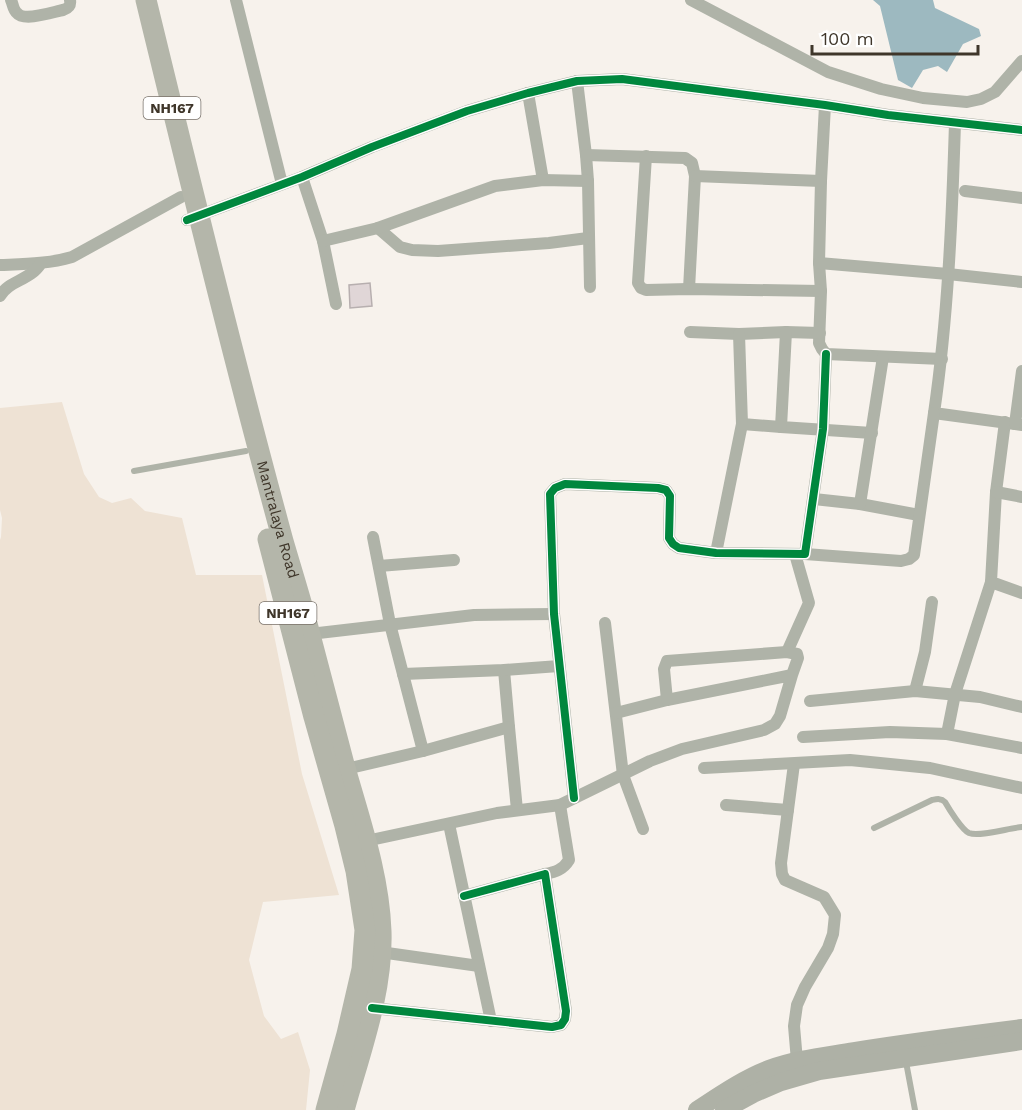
<svg xmlns="http://www.w3.org/2000/svg" width="1022" height="1110" font-family="'Work Sans',sans-serif">
<style>
.green{fill:#eee2d4}
.water{fill:#9db9c0}
.building{fill:#e0d6d7;stroke:#b7afaf;stroke-width:1.5}
.lines{fill:none;stroke-linecap:round;stroke-linejoin:round}
.service{stroke:#afb3a8;stroke-width:6}
.minor{stroke:#afb3a8;stroke-width:12}
.secondary{stroke:#aeb1a6;stroke-width:18}
.trunk{stroke:#b4b6aa;stroke-width:21}
.cycleway-casing{stroke:#fff;stroke-width:11}
.cycleway{stroke:#00873e;stroke-width:8}
.labels{text-anchor:middle;dominant-baseline:central;stroke-width:6;stroke-linejoin:round;paint-order:stroke}
.shield{fill:#fff;stroke:#79726a;stroke-width:1.5}
.shield-label{font-size:14px;font-weight:bold;fill:#3f362a}
.street-label{font-size:15px;fill:#3f362a;stroke:#fff}
</style>
<rect width="100%" height="100%" fill="#f7f2ec"/>
<polygon class="green" points="62,402 84,474 99,497 112,503 131,498 145,511 182,518 196,575 262,575 302,774 339,895 263,902 249,960 264,1016 281,1039 298,1032 310,1070 306,1110 0,1110 0,540 1,537 2,518 0,510 0,408"/>
<polygon class="water" points="873,0 933,0 935,8 979,29 981,36 963,44 947,72 938,66 923,70 912,88 898,80 880,6"/>
<polygon class="building" points="370,283 372,306 350,308 349,285"/>
<g class="lines">
<g class="service">
<polyline points="134,471 246,451"/>
<path d="M874,828l58,-28c5,-1 9,-2 13,2 4,7 17,28 24,31 11,4 40,-5 53,-6"/>
<polyline points="906,1062 915,1110"/>
</g>
<g class="minor">
<path d="M11,0c2,4 2,10 6,13 7,9 36,-1 46,-3 6,-2 8,-4 7,-10"/>
<polyline points="236,0 282,184"/>
<polyline points="691,0 828,72 881,89 923,98 967,102 981,99 995,92 1022,61"/>
<polyline points="577,81 586,155 588,181 590,287"/>
<polyline points="528,93 543,180"/>
<polyline points="825,105 821,181 819,263 821,291 819,343 822,349 826,354 942,359"/>
<path d="M955,123c-3,97 -7,194 -21,290l88,12"/>
<polyline points="586,155 685,158 692,163 695,176 689,289"/>
<polyline points="646,156 638,283 641,288 646,290 689,289 821,291"/>
<polyline points="695,176 821,181"/>
<polyline points="302,177 323,241 336,304"/>
<polyline points="965,191 1022,198"/>
<polyline points="187,220 302,177 372,147 467,111 528,93 577,81 622,79 825,105 888,115 1022,130"/>
<polyline points="378,228 400,247 412,250 438,251 549,243 588,238"/>
<polyline points="323,241 378,228 495,186 543,180 588,181"/>
<polyline points="819,263 948,274 1022,282"/>
<path d="M0,265c24,-1 48,-1 72,-8l109,-60"/>
<path d="M0,296c9,-16 30,-15 41,-33"/>
<polyline points="690,332 739,334 786,332 820,333"/>
<polyline points="786,332 781,427 872,433"/>
<polyline points="1005,422 996,492 991,582 1022,593"/>
<polyline points="742,424 781,427"/>
<polyline points="1015,424 1022,371"/>
<polyline points="996,492 1022,497"/>
<polyline points="814,499 860,504 919,515"/>
<polyline points="860,504 883,357"/>
<polyline points="373,537 390,624 423,751"/>
<polyline points="716,553 742,424 739,334"/>
<polyline points="805,554 901,561 909,559 914,555 934,413"/>
<polyline points="379,566 454,560"/>
<polyline points="605,623 623,775 643,829"/>
<polyline points="310,634 474,615 554,614"/>
<polyline points="787,652 809,603 795,554"/>
<polyline points="504,670 509,727"/>
<polyline points="403,674 504,670 559,666"/>
<polyline points="915,691 925,652 932,602"/>
<polyline points="810,701 915,691 980,697 1022,707"/>
<polyline points="616,713 667,700"/>
<polyline points="947,734 955,694 991,582"/>
<polyline points="803,737 890,732 947,734 1022,748"/>
<polyline points="794,764 781,863 782,874 785,880 824,897 835,915 833,934 828,948 805,987 797,1005 794,1026 797,1061"/>
<polyline points="704,768 850,760 930,768 1022,788"/>
<polyline points="346,769 423,751 509,727 517,810"/>
<polyline points="574,798 554,614 550,494 555,488 565,484 658,488 666,490 670,496 669,538 673,544 679,548 716,553 805,554 823,429 826,354"/>
<polyline points="726,805 788,810"/>
<polyline points="449,824 491,1021"/>
<polyline points="366,841 497,813 560,805 650,761 682,749 764,730 775,724 780,716 792,675 798,658 797,654 787,652 667,661 664,669 667,700 792,675"/>
<path d="M545,874c10,-2 18,-4 24,-14l-9,-55"/>
<polyline points="380,952 479,966"/>
<polyline points="372,1008 552,1027 561,1025 565,1019 566,1011 545,874 464,896"/>
</g>
<g class="secondary">
<path d="M697,1110c23,-15 46,-31 72,-41 27,-10 56,-13 85,-18 56,-9 112,-16 168,-23"/>
<polyline points="724,1110 753,1094 781,1082 819,1071 1022,1041"/>
</g>
<g class="trunk">
<path id="s1" d="M146,0c44,181 88,361 137,541 9,31 19,62 27,94 12,44 23,89 35,133 15,53 34,107 36,163 2,61 -21,121 -37,179"/>
<polyline points="268,539 314,717 345,826 356,871 365,930 362,969 347,1034 326,1110"/>
</g>
<defs>
<g id="cycleway">
<polyline points="187,220 302,177 372,147 467,111 528,93 577,81 622,79 825,105 888,115 1022,130"/>
<polyline points="574,798 554,614 550,494 555,488 565,484 658,488 666,490 670,496 669,538 673,544 679,548 716,553 805,554 823,429 826,354"/>
<polyline points="372,1008 552,1027 561,1025 565,1019 566,1011 545,874 464,896"/>
</g>
</defs>
<use href="#cycleway" class="cycleway-casing"/>
<use href="#cycleway" class="cycleway"/>
</g>
<g class="labels">
<g class="shield">
<rect x="143.5" y="97" width="57" height="22" rx="4.5"/>
<rect x="259.5" y="602" width="57" height="22" rx="4.5"/>
</g>
<g class="shield-label">
<text x="172" y="108">NH167</text>
<text x="288" y="613">NH167</text>
</g>
<g class="street-label">
<text stroke="none"><textPath href="#s1" startOffset="536">Mantralaya Road</textPath></text>
</g>
</g>
<path d="M812 45v9h166v-9" fill="none" stroke="#3f362a" stroke-width="3"/>
<text x="821" y="45" font-size="18" fill="#3f362a" stroke="#ffffff" stroke-width="4.5" paint-order="stroke">100 m</text>
</svg>
